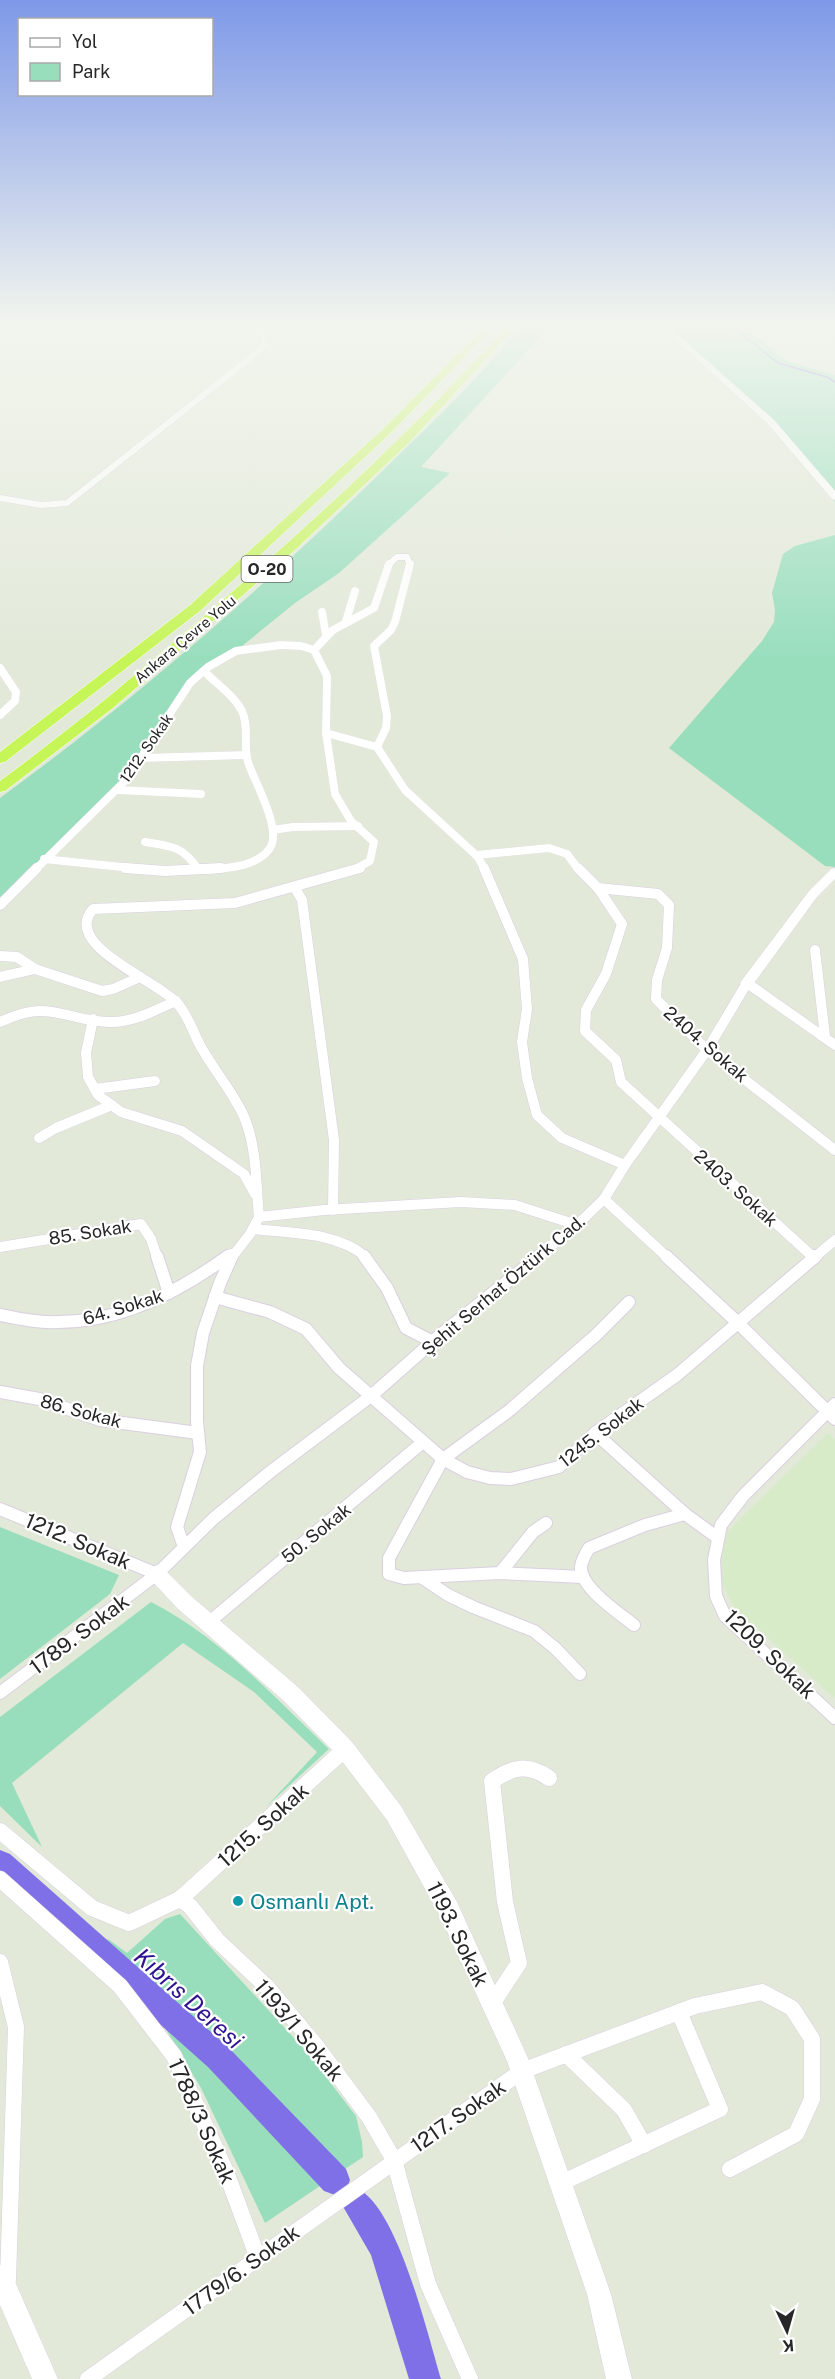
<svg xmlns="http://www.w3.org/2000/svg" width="835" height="2379" font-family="'Public Sans',sans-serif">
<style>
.education{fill:#d8ebc9}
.green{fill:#98debd}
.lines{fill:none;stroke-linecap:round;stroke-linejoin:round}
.stream{stroke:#8070e7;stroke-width:1.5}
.river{fill:#8070e7;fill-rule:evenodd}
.street-far4-casing{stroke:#dacfe0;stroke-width:7}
.street-far3-casing{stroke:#dacfe0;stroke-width:8}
.street-far2-casing{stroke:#dacfe0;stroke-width:11}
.street-far1-casing{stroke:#dacfe0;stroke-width:14}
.street-casing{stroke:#dacfe0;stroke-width:17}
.secondary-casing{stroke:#dacfe0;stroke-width:1}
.highway-casing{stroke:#fff;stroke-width:1}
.street-far4{stroke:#fff;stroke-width:6}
.street-far3{stroke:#fff;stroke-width:8}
.street-far2{stroke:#fff;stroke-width:10}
.street-far1{stroke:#fff;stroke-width:12}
.street{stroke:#fff;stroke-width:16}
.secondary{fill:#fff;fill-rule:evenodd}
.highway{fill:#c6f558;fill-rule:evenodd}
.culture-dot{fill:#0f9aa8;stroke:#fff;stroke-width:2}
.labels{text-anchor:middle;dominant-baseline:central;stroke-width:4.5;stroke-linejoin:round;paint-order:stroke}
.far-street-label{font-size:15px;fill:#272727;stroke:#fff}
.shield{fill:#fff;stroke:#686868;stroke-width:1.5}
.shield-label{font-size:16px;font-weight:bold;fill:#272727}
.street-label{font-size:18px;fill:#272727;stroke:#fff}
.near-street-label{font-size:21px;fill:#272727;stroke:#fff}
.near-culture-label{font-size:21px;fill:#0d838f;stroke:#fff;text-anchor:start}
.near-water-label{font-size:24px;font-style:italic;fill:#2e148f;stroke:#fff}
</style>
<rect width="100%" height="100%" fill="#e2e9d9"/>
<polygon class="education" points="828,1433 835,1439 835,1698 735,1609 723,1585 721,1559 728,1531"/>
<g class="green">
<path d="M522,326h28l-129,141 29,6 -111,100 -44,30 -59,48 -32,20 -37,48 -40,60 -127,126v-107c131,-96 254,-202 370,-315 52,-51 106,-101 152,-157z"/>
<polygon points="667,326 742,326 787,361 835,375 835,502 780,435 733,385"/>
<polygon points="835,535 835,867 825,866 669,748 762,641 774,622 775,610 772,593 783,554 795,546"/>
<polygon points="0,1527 119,1575 110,1594 0,1679"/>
<path d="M151,1602c69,35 122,94 178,147l-62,57 50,-54 -63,-60 -71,-49 -171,140 30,64 -42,-41v-89z"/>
<polygon points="180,1914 306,2051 356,2116 362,2142 363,2157 265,2223 201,2088 158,2016 99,1950 108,1939 127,1953 165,1919"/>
</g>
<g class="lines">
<polyline class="stream" points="731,326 778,363 827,377 835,382"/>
<g class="river">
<polygon points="0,1850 10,1854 228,2047 346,2169 350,2180 346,2191 335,2195 324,2191 208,2067 0,1882"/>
<path d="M356,2188c41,16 72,148 85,191h-32l-38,-124 -30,-52 4,-11z"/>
</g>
<defs>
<g id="street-far4">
<polyline points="0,498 41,505 67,503 259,351 266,342 265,336 257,326"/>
<polyline points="387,566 397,557 407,557 410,566"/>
</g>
<g id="street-far3">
<polyline points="322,612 326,635"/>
<polyline points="346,621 355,591"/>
<polyline points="314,650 327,676 326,733 377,747 405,790 478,857 485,870"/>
<polyline points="314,650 333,630 374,608 389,564"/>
<polyline points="0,668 16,692 15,701 0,715"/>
<path d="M204,671c12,13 30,24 38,40 8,17 0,37 7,54 7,19 33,65 21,83 -13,19 -42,20 -63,22"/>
<polyline points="326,733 335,794 351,821 374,842 370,861 354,870"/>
<polyline points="377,747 386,728 387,716 374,646 391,630 395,622 410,564"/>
<polyline points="141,758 246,755"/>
<polyline points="117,790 201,794"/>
<polyline points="273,830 293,827 358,826"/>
<path d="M145,842c27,4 37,4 54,28"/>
<polyline points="476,855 549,848 567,854 579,870"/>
<polyline points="44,859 151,870"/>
<polyline points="35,870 127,779 190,683 208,667 236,651 281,645 301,646 314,650"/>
</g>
<g id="street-far2">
<polyline points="125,868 165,871 221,868"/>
<path d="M360,868l-125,35 -142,6c-32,37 66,72 84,94 12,13 16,30 24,44 12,22 38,53 45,75 11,29 10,64 13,95l65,-7 137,-8 54,3 62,20"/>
<polyline points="484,868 523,959 527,1009 522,1042 527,1078 537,1115 562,1138 625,1165"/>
<polyline points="578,868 598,888 622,924 606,974 586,1010 585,1031 616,1060 621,1082 813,1257"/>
<polyline points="295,888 302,900 334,1140 333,1210"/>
<polyline points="598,888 658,894 669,905 667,948 657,980 656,999 707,1050 835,1150"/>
<polyline points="0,905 37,868"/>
<polyline points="815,950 825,1036"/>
<polyline points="0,956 17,957 35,969"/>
<polyline points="0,977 35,969 102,991 113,989 140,977"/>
<polyline points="93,1019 86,1053 88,1077 98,1095 121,1112 182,1131 244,1174 255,1194"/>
<path d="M0,1022c51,-24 61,-2 109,0 24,1 46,-12 67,-21"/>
<polyline points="95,1089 155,1081"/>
<polyline points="39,1138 56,1128 112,1105"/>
<polyline points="604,1199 667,1257"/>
<path d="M253,1229c37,4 84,3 113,28"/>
<polyline points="0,1247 141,1224 151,1239 157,1257"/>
<polyline points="226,1257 231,1254"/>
<polyline points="232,1257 250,1234 259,1217"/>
<polyline points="537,1257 577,1225 604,1199 625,1165 707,1050 747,983 835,1045"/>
<polyline points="815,1257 835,1240"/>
</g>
<g id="street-far1">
<polyline points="157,1256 169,1293"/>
<polyline points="364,1256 387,1288 406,1328 433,1342"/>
<polyline points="666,1256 737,1322 835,1419"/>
<polyline points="812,1256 814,1258"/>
<polyline points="215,1297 270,1312 306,1329 339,1368 443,1459 467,1472 490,1478 511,1479 559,1467 595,1433 677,1375 816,1256"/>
<path d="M0,1315c20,4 39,8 59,7 61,0 121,-31 169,-66"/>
<polyline points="0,1392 39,1399 100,1420 198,1433"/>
<polyline points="835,1404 743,1496 721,1525 714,1560 716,1596 725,1616 835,1718"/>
<polyline points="595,1433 685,1514 718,1538"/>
<polyline points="0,1509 157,1574"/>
<polyline points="184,1547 177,1527 200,1452 197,1421 197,1366 203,1333 220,1283 232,1256"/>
<polyline points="500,1573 533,1532 546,1523"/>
<polyline points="421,1577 448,1595 473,1607 534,1631 555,1648 580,1674"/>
<polyline points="583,1577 500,1573 404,1578 389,1574 389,1558 443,1459 510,1410 596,1335 629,1302"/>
<polyline points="208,1623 423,1442"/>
<path d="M634,1625c-15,-12 -55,-38 -53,-59 1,-6 5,-13 8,-18l56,-23 40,-11"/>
<polyline points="0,1693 157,1574 213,1519 270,1472 371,1396 439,1336 539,1256"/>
<polyline points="343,1751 345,1749"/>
</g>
<g id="street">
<polyline points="0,1831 92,1908 129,1923 180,1899 190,1906 217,1940 266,1986 317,2047 369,2117 394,2160 428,2284 470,2379"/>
<polyline points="0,1879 120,1986 174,2056 226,2172 255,2250"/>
<polyline points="180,1899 344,1750"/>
<polyline points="0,1962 16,2027 8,2280"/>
<path d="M492,2004l27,-41 -14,-61 -13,-121c20,-14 36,-18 57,-3"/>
<polyline points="566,2054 624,2110 644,2145"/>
<polyline points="561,2183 720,2109 679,2012"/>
<polyline points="88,2379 522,2071 695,2006 762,1992 792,2008 812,2039 812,2099 796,2134 730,2169"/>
</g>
<g id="secondary">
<polygon points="660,326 668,326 774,420 835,491 835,500 832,499 768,424"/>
<polygon points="835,868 835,879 817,897 752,986 742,986 740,983 742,980 809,891 831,869"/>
<polygon points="157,1565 163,1568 191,1596 298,1687 352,1742 401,1806 457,1902 528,2058 611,2294 632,2379 606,2379 587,2294 507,2061 441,1918 387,1820 338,1756 284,1701 177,1608 151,1580 148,1574 151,1568"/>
<polygon points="0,2265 9,2268 58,2379 32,2379 0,2305"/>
</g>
<g id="highway">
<polygon points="485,326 495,326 392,432 200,611 5,762 0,763 0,752 190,605 384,428"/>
<path d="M507,326h10l-108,117 -114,107 -182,158 -108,83 -5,1v-11c72,-53 141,-110 209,-169 104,-90 205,-183 298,-286z"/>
</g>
</defs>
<use href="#street-far4" class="street-far4-casing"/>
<use href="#street-far3" class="street-far3-casing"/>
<use href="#street-far2" class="street-far2-casing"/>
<use href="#street-far1" class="street-far1-casing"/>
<use href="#street" class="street-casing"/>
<use href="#secondary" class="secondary-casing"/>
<use href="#highway" class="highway-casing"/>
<use href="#street-far4" class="street-far4"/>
<use href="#street-far3" class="street-far3"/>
<use href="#street-far2" class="street-far2"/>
<use href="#street-far1" class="street-far1"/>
<use href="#street" class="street"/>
<use href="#secondary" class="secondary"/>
<use href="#highway" class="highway"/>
</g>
<linearGradient id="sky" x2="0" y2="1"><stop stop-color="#7e99e8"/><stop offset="0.49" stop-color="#f2f5ee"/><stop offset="1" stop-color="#f2f5ee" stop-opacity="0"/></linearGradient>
<rect width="835" height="659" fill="url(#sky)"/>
<circle class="culture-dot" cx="238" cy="1901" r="6"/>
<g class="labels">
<g class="far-street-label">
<text transform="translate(185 639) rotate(-40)">Ankara Çevre Yolu</text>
<text transform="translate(146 748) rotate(-55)">1212. Sokak</text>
</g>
<rect class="shield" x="241.5" y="556" width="51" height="26" rx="4.5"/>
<g class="shield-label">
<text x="267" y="569">O-20</text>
</g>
<g class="street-label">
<text transform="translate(706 1044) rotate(41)">2404. Sokak</text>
<text transform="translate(736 1188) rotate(42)">2403. Sokak</text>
<text transform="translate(90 1232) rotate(-9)">85. Sokak</text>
<text transform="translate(503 1285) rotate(-40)">Şehit Serhat Öztürk Cad.</text>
<text transform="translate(123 1307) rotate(-17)">64. Sokak</text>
<text transform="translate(81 1411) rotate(15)">86. Sokak</text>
<text transform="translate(601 1432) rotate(-38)">1245. Sokak</text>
<text transform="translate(316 1533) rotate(-39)">50. Sokak</text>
</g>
<g class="near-street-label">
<text transform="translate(78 1541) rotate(23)">1212. Sokak</text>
<text transform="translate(79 1634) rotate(-37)">1789. Sokak</text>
<text transform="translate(770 1654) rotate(44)">1209. Sokak</text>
<text transform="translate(263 1825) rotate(-42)">1215. Sokak</text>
<text transform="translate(458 1934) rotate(64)">1193. Sokak</text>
<text transform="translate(299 2030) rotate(50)">1193/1 Sokak</text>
<text transform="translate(458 2116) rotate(-35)">1217. Sokak</text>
<text transform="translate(202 2121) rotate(66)">1788/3 Sokak</text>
<text transform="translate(241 2270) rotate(-36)">1779/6. Sokak</text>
</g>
<g class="near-culture-label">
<text x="250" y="1901">Osmanlı Apt.</text>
</g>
<g class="near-water-label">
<text transform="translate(189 1998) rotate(42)">Kıbrıs Deresi</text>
</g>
</g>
<rect x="18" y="18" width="195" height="78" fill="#ffffff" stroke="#a9a9a9" stroke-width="1.5"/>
<rect x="30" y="38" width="30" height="9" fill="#ffffff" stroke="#a9a9a9" stroke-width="1.5"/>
<text x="72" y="48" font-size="18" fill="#272727">Yol</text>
<rect x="30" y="63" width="30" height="18" fill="#98debd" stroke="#a9a9a9" stroke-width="1.5"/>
<text x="72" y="78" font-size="18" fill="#272727">Park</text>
<g transform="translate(787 2331) rotate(175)" stroke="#ffffff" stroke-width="4.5" paint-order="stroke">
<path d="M0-4.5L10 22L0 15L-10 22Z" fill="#272727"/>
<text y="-9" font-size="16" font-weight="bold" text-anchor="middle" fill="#272727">K</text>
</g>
</svg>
